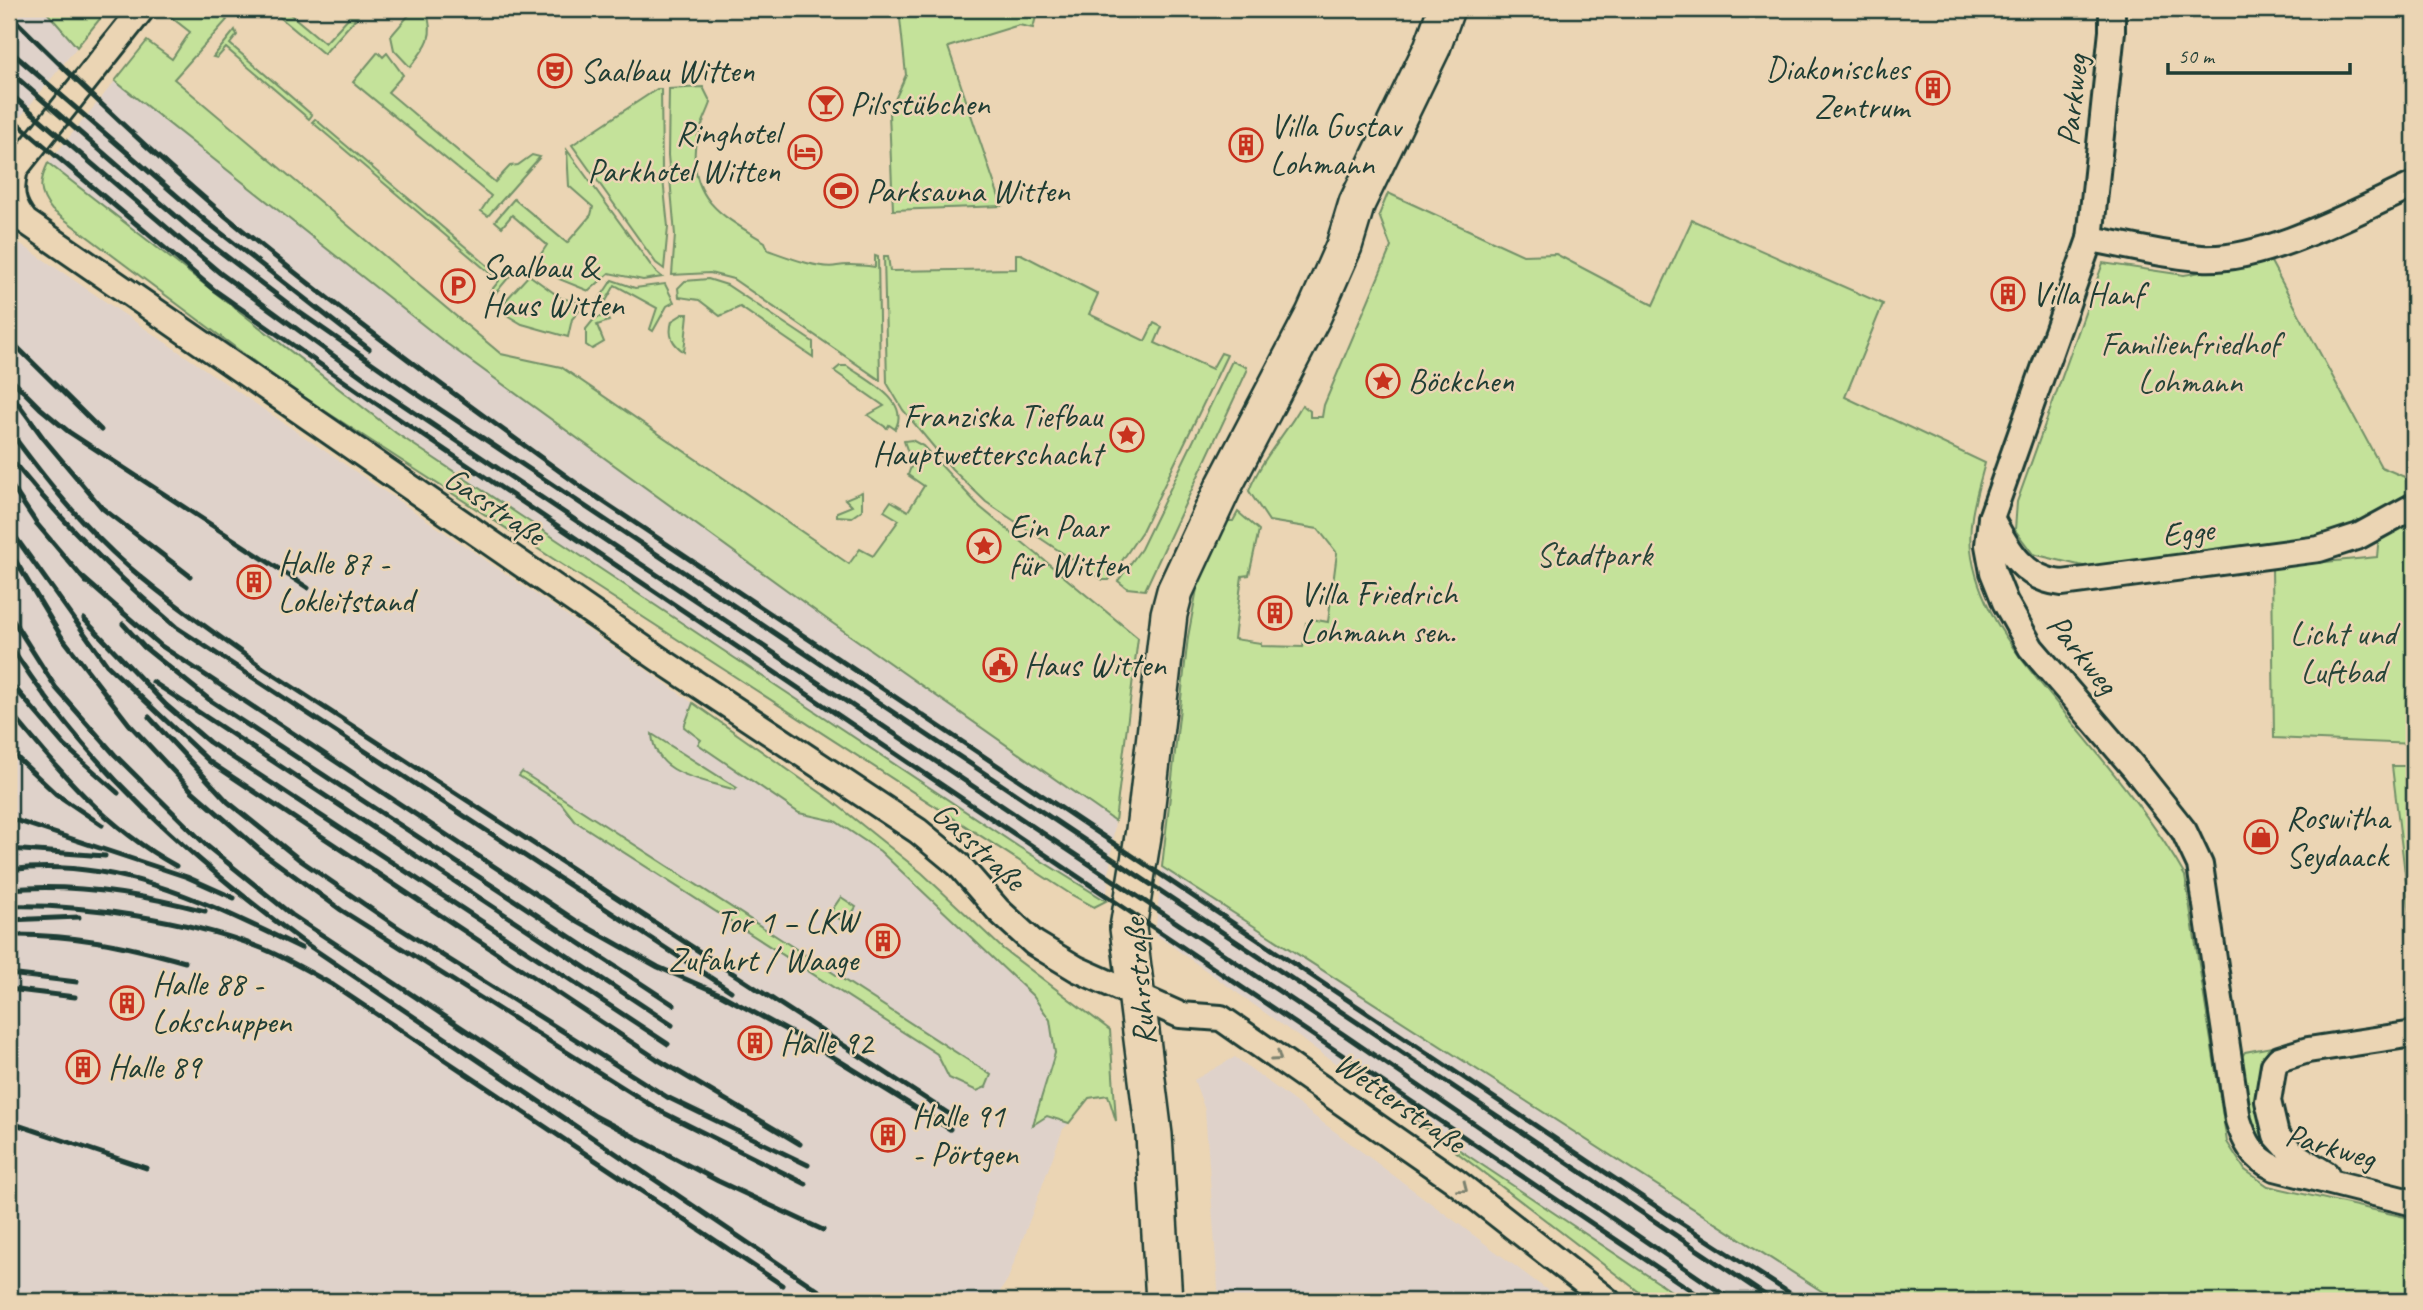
<svg xmlns="http://www.w3.org/2000/svg" width="2423" height="1310" font-family="Caveat,sans-serif">
<style>
.built{fill:#dfd2ca}
.green{fill:#c4e29a;stroke:#729067;stroke-width:2}
.lines{fill:none;stroke-linecap:round;stroke-linejoin:round}
.minor-casing{stroke:#1f3d34;stroke-width:30}
.secondary-casing{stroke:#1f3d34;stroke-width:40}
.minor{stroke:#ebd5b4;stroke-width:24}
.secondary{stroke:#ebd5b4;stroke-width:35}
.rail{stroke:#1f3d34;stroke-width:5}
.oneway{stroke:#7b816e}
.labels{text-anchor:middle;dominant-baseline:central;stroke-width:5;stroke-linejoin:round;paint-order:stroke}
.poi-label{font-size:33px;fill:#1f3d34;stroke:#ebd5b4;text-anchor:start}
.street-label{font-size:33px;fill:#1f3d34;stroke:#ebd5b4}
.park-label{font-size:33px;fill:#274539;stroke:#ebd5b4}
</style>
<rect width="100%" height="100%" fill="#ebd5b4"/>
<filter id="ink" filterUnits="userSpaceOnUse"><feTurbulence type="fractalNoise" baseFrequency=".0143" numOctaves="2"/><feDisplacementMap in="SourceGraphic" scale="14" xChannelSelector="R" yChannelSelector="G"/><feConvolveMatrix kernelMatrix="1 2 1 2 8 2 1 2 1" color-interpolation-filters="sRGB"/></filter>
<g filter="url(#ink)">
<g class="built">
<polygon points="9,9 44,9 77,47 9,131"/>
<polygon points="115,81 446,343 828,620 1115,821 1106,901 1019,847 396,433 48,163"/>
<polygon points="9,236 625,655 831,800 922,873 1003,949 1090,1015 1047,1116 1069,1123 1063,1129 1008,1279 994,1301 9,1301"/>
<polygon points="1162,867 1650,1181 1837,1301 1686,1301 1416,1121 1155,934"/>
<polygon points="1235,1057 1562,1301 1219,1301 1205,1110 1194,1080"/>
</g>
<g class="green">
<polygon points="44,9 108,9 77,47"/>
<polygon points="171,9 213,9 227,20 174,79 501,354 561,367 849,564 860,549 873,556 899,520 884,511 891,501 908,511 924,486 908,475 912,464 904,441 912,440 923,446 980,507 1138,638 1115,821 828,620 446,343 115,81 147,41 172,59 190,32 167,14"/>
<polygon points="270,9 284,9 325,43 349,17 357,17 324,54"/>
<path d="M414,9l12,2c10,25 0,36 -16,56l-16,-17 -3,-14z"/>
<polygon points="899,9 1038,9 1033,28 1019,25 948,47 1002,206 893,210 889,113 906,75"/>
<polygon points="235,30 237,35 230,44 312,115 309,119 226,48 217,58 213,57"/>
<polygon points="378,52 383,57 387,53 403,75 388,92 495,182 510,166 518,165 532,155 540,157 488,216 481,211 491,196 353,82"/>
<path d="M703,87l8,16c-5,14 -15,32 -16,46 -4,53 31,69 70,93l3,8c17,6 52,20 69,16 13,-2 23,-1 38,1v-11l3,1 2,123 -147,-101 -23,-6 -38,2 3,-40 -7,-80 1,-66z"/>
<polygon points="657,89 661,89 662,169 668,227 664,269 656,263 572,145"/>
<polygon points="315,119 501,277 513,267 514,271 494,295 491,296 490,292 499,281 312,122"/>
<polygon points="567,150 655,271 662,277 643,280 609,273 589,291 559,279 537,260 547,245 512,215 502,227 495,221 514,199 567,243 591,215 593,207 569,186"/>
<path d="M48,163l348,270 623,414 87,54 -12,6 -22,-12 -784,-508 -236,-177c-14,-17 -13,-28 -4,-47z"/>
<path d="M1388,193l135,62 33,-1 97,51 39,-85 191,84 -38,93 140,66c-8,30 -19,62 -13,94 10,59 50,103 87,149 44,55 91,108 126,170l42,266 18,28 23,16 146,33v82h-577l-675,-434 26,-230 11,-59 25,-57h9l5,-9 21,18 -10,45 -7,1 -8,63 27,4v3l42,1 3,-24 4,1 1,-5 17,3 9,-69 -19,-24 -49,-8 -20,-30c12,-32 36,-56 53,-86l8,6v6h12l2,-12 67,-158 -12,-32z"/>
<polygon points="1016,254 1021,254 1098,294 1089,314 1145,341 1154,323 1162,327 1155,343 1212,369 1221,353 1227,355 1142,531 1109,580 1103,580 986,502 952,469 903,410 887,383 884,256 888,256 890,271 1016,269"/>
<polygon points="2270,260 2381,467 2414,481 2414,744 2274,738 2272,567 2377,557 2380,523 2316,538 2087,567 2033,554 2015,530 2017,502 2103,263 2184,275"/>
<polygon points="529,275 561,298 585,304 572,319 568,337 522,324 505,314 506,300"/>
<polygon points="708,279 727,285 813,342 813,357 740,307 720,316 699,300 679,297 678,288 685,281"/>
<polygon points="612,280 635,288 665,284 674,302 667,306 653,331 650,329 657,308 615,285 606,301 600,298"/>
<path d="M683,314h5l-4,38c-12,-9 -16,-16 -12,-31z"/>
<polygon points="606,316 609,321 597,325 604,342 592,349 586,345 586,329 595,318"/>
<polygon points="1232,361 1246,367 1247,371 1145,590 1127,588 1118,581 1141,549"/>
<path d="M840,366h7c18,13 65,35 48,63l-6,-4 -2,3 -19,-13 16,-9 -50,-35z"/>
<polygon points="862,492 862,510 852,517 837,516 837,512 852,506 845,499"/>
<polygon points="693,703 831,800 922,873 1003,949 1110,1030 1116,1121 1108,1095 1089,1098 1069,1123 1047,1116 1033,1125 1055,1053 1050,1020 1033,996 880,851 835,821 799,813 698,744 701,740 684,727"/>
<path d="M652,734l85,54 -2,2c-33,-11 -80,-14 -83,-56z"/>
<polygon points="2392,766 2414,766 2414,948"/>
<polygon points="522,772 991,1075 986,1087 977,1091 949,1078 937,1054 575,821 561,803 519,776"/>
<polygon points="841,897 856,907 846,923 830,913"/>
<path d="M2271,1047c-22,42 -2,74 12,115l-24,-18 -10,-29 -8,-57 4,-6z"/>
<polygon points="1416,1121 1686,1301 1651,1301"/>
</g>
<g class="lines">
<defs>
<g id="minor">
<path d="M142,9l-127,160c-5,22 -4,35 10,52l634,438 259,172 41,34 39,45 36,33 43,26 103,46 41,3 234,163 153,120"/>
<path d="M2112,9v22l-22,208 -99,279 -3,27 5,27 12,30 26,46 104,121 49,62 16,34 38,255c7,22 15,38 37,48l139,35"/>
<path d="M2090,239c36,6 75,17 112,19 62,4 155,-47 212,-73"/>
<path d="M1991,518c17,32 32,61 71,65l257,-34 40,-13 55,-30"/>
<polyline points="2326,1174 2292,1153 2276,1135 2268,1101 2274,1065 2279,1059 2308,1050 2414,1034"/>
</g>
<polyline id="secondary" points="1164,1301 1154,1135 1128,928 1144,830 1169,614 1175,591 1223,488 1314,314 1344,246 1357,203 1432,48 1446,9"/>
</defs>
<use href="#minor" class="minor-casing"/>
<use href="#secondary" class="secondary-casing"/>
<use href="#minor" class="minor"/>
<use href="#secondary" class="secondary"/>
<g class="rail">
<path d="M9,14c67,67 136,133 208,195 118,99 242,189 366,279l1095,733 124,80"/>
<polyline points="9,50 207,222 369,349"/>
<polyline points="9,71 192,230 299,312 411,390 1774,1301"/>
<polyline points="9,93 220,273 375,386 1346,1036 1733,1301"/>
<polyline points="9,116 213,289 368,398 1707,1301"/>
<polyline points="9,339 101,430"/>
<polyline points="9,377 40,408 69,432 308,588"/>
<polyline points="9,391 44,439 102,508 190,576"/>
<path d="M9,430c36,49 74,97 120,137 42,36 88,68 133,100l698,454"/>
<path d="M9,457c51,63 105,117 167,170l555,364"/>
<polyline points="9,482 37,524 86,582"/>
<polyline points="9,528 107,665 210,762 657,1059 800,1144"/>
<polyline points="9,550 61,636 129,724 191,790 263,853 341,910 662,1112 806,1184"/>
<polyline points="81,576 160,645 578,922 658,967 720,994 812,1044 950,1129"/>
<polyline points="9,614 56,688 115,755 207,846 292,915 595,1116 718,1181 823,1230"/>
<polyline points="84,619 166,705 209,742 668,1044"/>
<polyline points="123,624 144,647 211,701 674,1005"/>
<path d="M9,643c74,120 181,215 293,298l526,356"/>
<polyline points="9,681 64,745 118,793"/>
<polyline points="153,682 672,1025"/>
<path d="M9,710c50,61 96,117 167,156"/>
<polyline points="149,717 228,802 300,860 396,926 667,1097 808,1165"/>
<polyline points="9,750 56,794 102,825"/>
<polyline points="9,818 187,877 234,898"/>
<polyline points="9,849 105,856"/>
<path d="M9,870c107,-14 198,33 292,78"/>
<path d="M9,889c66,-6 132,5 196,22"/>
<path d="M9,906c74,-2 178,14 247,40 27,10 52,25 77,39l449,300"/>
<polyline points="9,920 79,917"/>
<path d="M9,935c64,-1 115,10 176,27"/>
<polyline points="9,974 77,982"/>
<polyline points="9,989 75,997"/>
<polyline points="9,1122 146,1168"/>
<polyline points="9,1295 28,1301"/>
</g>
</g>
<defs><path id="oneway-chevron" d="M-2-3.5L2.5 0L-2 3.5" fill="none" stroke-width="1.6" stroke-linecap="round" stroke-linejoin="round" transform="scale(1.75)"/></defs>
<g class="oneway">
<use href="#oneway-chevron" transform="translate(1277 1057) rotate(35)"/>
<use href="#oneway-chevron" transform="translate(1463 1188) rotate(38)"/>
</g>
</g>
<defs>
<symbol id="theatre-ring" viewBox="-11 -11 22 22"><circle r="9.5" fill="#ebd5b4" stroke="#c8321e" stroke-width="1.5"/><path d="M-5-5.5Q0-4 5-5.5V0Q5 5 0 6Q-5 5-5 0ZM-3.3-2.5H-1v1.5H-3.3ZM1-2.5H3.3v1.5H1ZM-2.8 1Q0 5.5 2.8 1Z" fill="#c8321e"/></symbol>
<symbol id="building-ring" viewBox="-11 -11 22 22"><circle r="9.5" fill="#ebd5b4" stroke="#c8321e" stroke-width="1.5"/><path d="M-4-6H4V6H1V3H-1V6H-4ZM-2.5-4.3h1.7v1.8h-1.7ZM.8-4.3h1.7v1.8H.8ZM-2.5-1h1.7V.8h-1.7ZM.8-1h1.7V.8H.8Z" fill="#c8321e"/></symbol>
<symbol id="bar-ring" viewBox="-11 -11 22 22"><circle r="9.5" fill="#ebd5b4" stroke="#c8321e" stroke-width="1.5"/><path d="M-6-5H6L.8 .8V4.5H3.5V6h-7V4.5H-.8V.8Z" fill="#c8321e"/></symbol>
<symbol id="hotel-ring" viewBox="-11 -11 22 22"><circle r="9.5" fill="#ebd5b4" stroke="#c8321e" stroke-width="1.5"/><path d="M-6-4.5h1.5V1H6V5H4.5V3h-9V5H-6ZM-4 0a1.8 1.8 0 1 1 3.6 0ZM.5 0V-2.5h3Q6-2.5 6 0Z" fill="#c8321e"/></symbol>
<symbol id="stadium-ring" viewBox="-11 -11 22 22"><circle r="9.5" fill="#ebd5b4" stroke="#c8321e" stroke-width="1.5"/><path d="M0-5a6.5 5 0 1 0 0 10a6.5 5 0 1 0 0-10ZM-3.5-1.8h7v3.6h-7Z" fill="#c8321e"/></symbol>
<symbol id="parking-ring" viewBox="-11 -11 22 22"><circle r="9.5" fill="#ebd5b4" stroke="#c8321e" stroke-width="1.5"/><path d="M-3.5-5.5H1a3.5 3.5 0 0 1 0 7H-1V5.5H-3.5ZM-1-3.4V-.6H.8a1.4 1.4 0 0 0 0-2.8Z" fill="#c8321e"/></symbol>
<symbol id="sight-ring" viewBox="-11 -11 22 22"><circle r="9.5" fill="#ebd5b4" stroke="#c8321e" stroke-width="1.5"/><path d="M0-6L1.8-2.2L6-1.7L2.9 1.2L3.7 5.4L0 3.3L-3.7 5.4L-2.9 1.2L-6-1.7L-1.8-2.2Z" fill="#c8321e"/></symbol>
<symbol id="civic-ring" viewBox="-11 -11 22 22"><circle r="9.5" fill="#ebd5b4" stroke="#c8321e" stroke-width="1.5"/><path d="M-.6-6.5H3V-4.5H.6V-3L4-1V1h2V6H-6V1h2V-1L-.6-3ZM-1.2 2.5V6h2.4V2.5Z" fill="#c8321e"/></symbol>
<symbol id="shop-ring" viewBox="-11 -11 22 22"><circle r="9.5" fill="#ebd5b4" stroke="#c8321e" stroke-width="1.5"/><path d="M-5-2.5h2.3a2.7 3.5 0 0 1 5.4 0H5L5.5 6h-11ZM-1.5-2.5h3a1.5 2.3 0 0 0-3 0Z" fill="#c8321e"/></symbol>
</defs>
<g fill-rule="evenodd">
<use href="#theatre-ring" x="536" y="52" width="38" height="38"/>
<use href="#building-ring" x="1914" y="69" width="38" height="38"/>
<use href="#bar-ring" x="807" y="85" width="38" height="38"/>
<use href="#building-ring" x="1227" y="126" width="38" height="38"/>
<use href="#hotel-ring" x="786" y="133" width="38" height="38"/>
<use href="#stadium-ring" x="822" y="172" width="38" height="38"/>
<use href="#parking-ring" x="439" y="267" width="38" height="38"/>
<use href="#building-ring" x="1989" y="275" width="38" height="38"/>
<use href="#sight-ring" x="1364" y="362" width="38" height="38"/>
<use href="#sight-ring" x="1108" y="416" width="38" height="38"/>
<use href="#sight-ring" x="965" y="527" width="38" height="38"/>
<use href="#building-ring" x="235" y="563" width="38" height="38"/>
<use href="#building-ring" x="1256" y="594" width="38" height="38"/>
<use href="#civic-ring" x="981" y="646" width="38" height="38"/>
<use href="#shop-ring" x="2242" y="818" width="38" height="38"/>
<use href="#building-ring" x="864" y="922" width="38" height="38"/>
<use href="#building-ring" x="108" y="984" width="38" height="38"/>
<use href="#building-ring" x="736" y="1024" width="38" height="38"/>
<use href="#building-ring" x="64" y="1048" width="38" height="38"/>
<use href="#building-ring" x="869" y="1116" width="38" height="38"/>
</g>
<g class="labels">
<g class="poi-label">
<text x="1909" y="69" text-anchor="end">Diakonisches<tspan x="1909" dy="38">Zentrum</tspan></text>
<text x="580" y="71">Saalbau Witten</text>
<text x="850" y="104">Pilsstübchen</text>
<text x="1270" y="126">Villa Gustav<tspan x="1270" dy="38">Lohmann</tspan></text>
<text x="780" y="133" text-anchor="end">Ringhotel<tspan x="780" dy="38">Parkhotel Witten</tspan></text>
<text x="866" y="191">Parksauna Witten</text>
<text x="482" y="267">Saalbau &amp;<tspan x="482" dy="38">Haus Witten</tspan></text>
<text x="2032" y="294">Villa Hanf</text>
<text x="1408" y="381">Böckchen</text>
<text x="1102" y="416" text-anchor="end">Franziska Tiefbau<tspan x="1102" dy="38">Hauptwetterschacht</tspan></text>
<text x="1009" y="527">Ein Paar<tspan x="1009" dy="38">für Witten</tspan></text>
<text x="278" y="563">Halle 87 -<tspan x="278" dy="38">Lokleitstand</tspan></text>
<text x="1300" y="594">Villa Friedrich<tspan x="1300" dy="38">Lohmann sen.</tspan></text>
<text x="1024" y="665">Haus Witten</text>
<text x="2286" y="818">Roswitha<tspan x="2286" dy="38">Seydaack</tspan></text>
<text x="858" y="922" text-anchor="end">Tor 1 – LKW<tspan x="858" dy="38">Zufahrt / Waage</tspan></text>
<text x="152" y="984">Halle 88 -<tspan x="152" dy="38">Lokschuppen</tspan></text>
<text x="780" y="1043">Halle 92</text>
<text x="108" y="1067">Halle 89</text>
<text x="912" y="1116">Halle 91<tspan x="912" dy="38">- Pörtgen</tspan></text>
</g>
<g class="street-label">
<text transform="translate(2072 100) rotate(-84)">Parkweg</text>
<text transform="translate(495 506) rotate(34)">Gasstraße</text>
<text transform="translate(2188 532) rotate(-7)">Egge</text>
<text transform="translate(2083 654) rotate(51)">Parkweg</text>
<text transform="translate(979 846) rotate(43)">Gasstraße</text>
<text transform="translate(1139 982) rotate(-95)">Ruhrstraße</text>
<text transform="translate(1400 1102) rotate(35)">Wetterstraße</text>
<text transform="translate(2331 1146) rotate(16)">Parkweg</text>
</g>
<g class="park-label">
<text x="2190" y="344">Familienfriedhof<tspan x="2190" dy="38">Lohmann</tspan></text>
<text x="1594" y="555">Stadtpark</text>
<text x="2343" y="634">Licht und<tspan x="2343" dy="38">Luftbad</tspan></text>
</g>
</g>
<rect width="2423" height="1310" fill="none" stroke="#ebd5b4" stroke-width="35"/>
<rect x="18" y="18" width="2388" height="1275" fill="none" stroke="#1f3d34" stroke-width="2.5" filter="url(#ink)"/>
<path d="M2168 63v10h182v-10" fill="none" stroke="#1f3d34" stroke-width="3.5"/>
<text x="2178" y="63" font-size="21" fill="#1f3d34" stroke="#ebd5b4" stroke-width="5" paint-order="stroke">50 m</text>
</svg>
